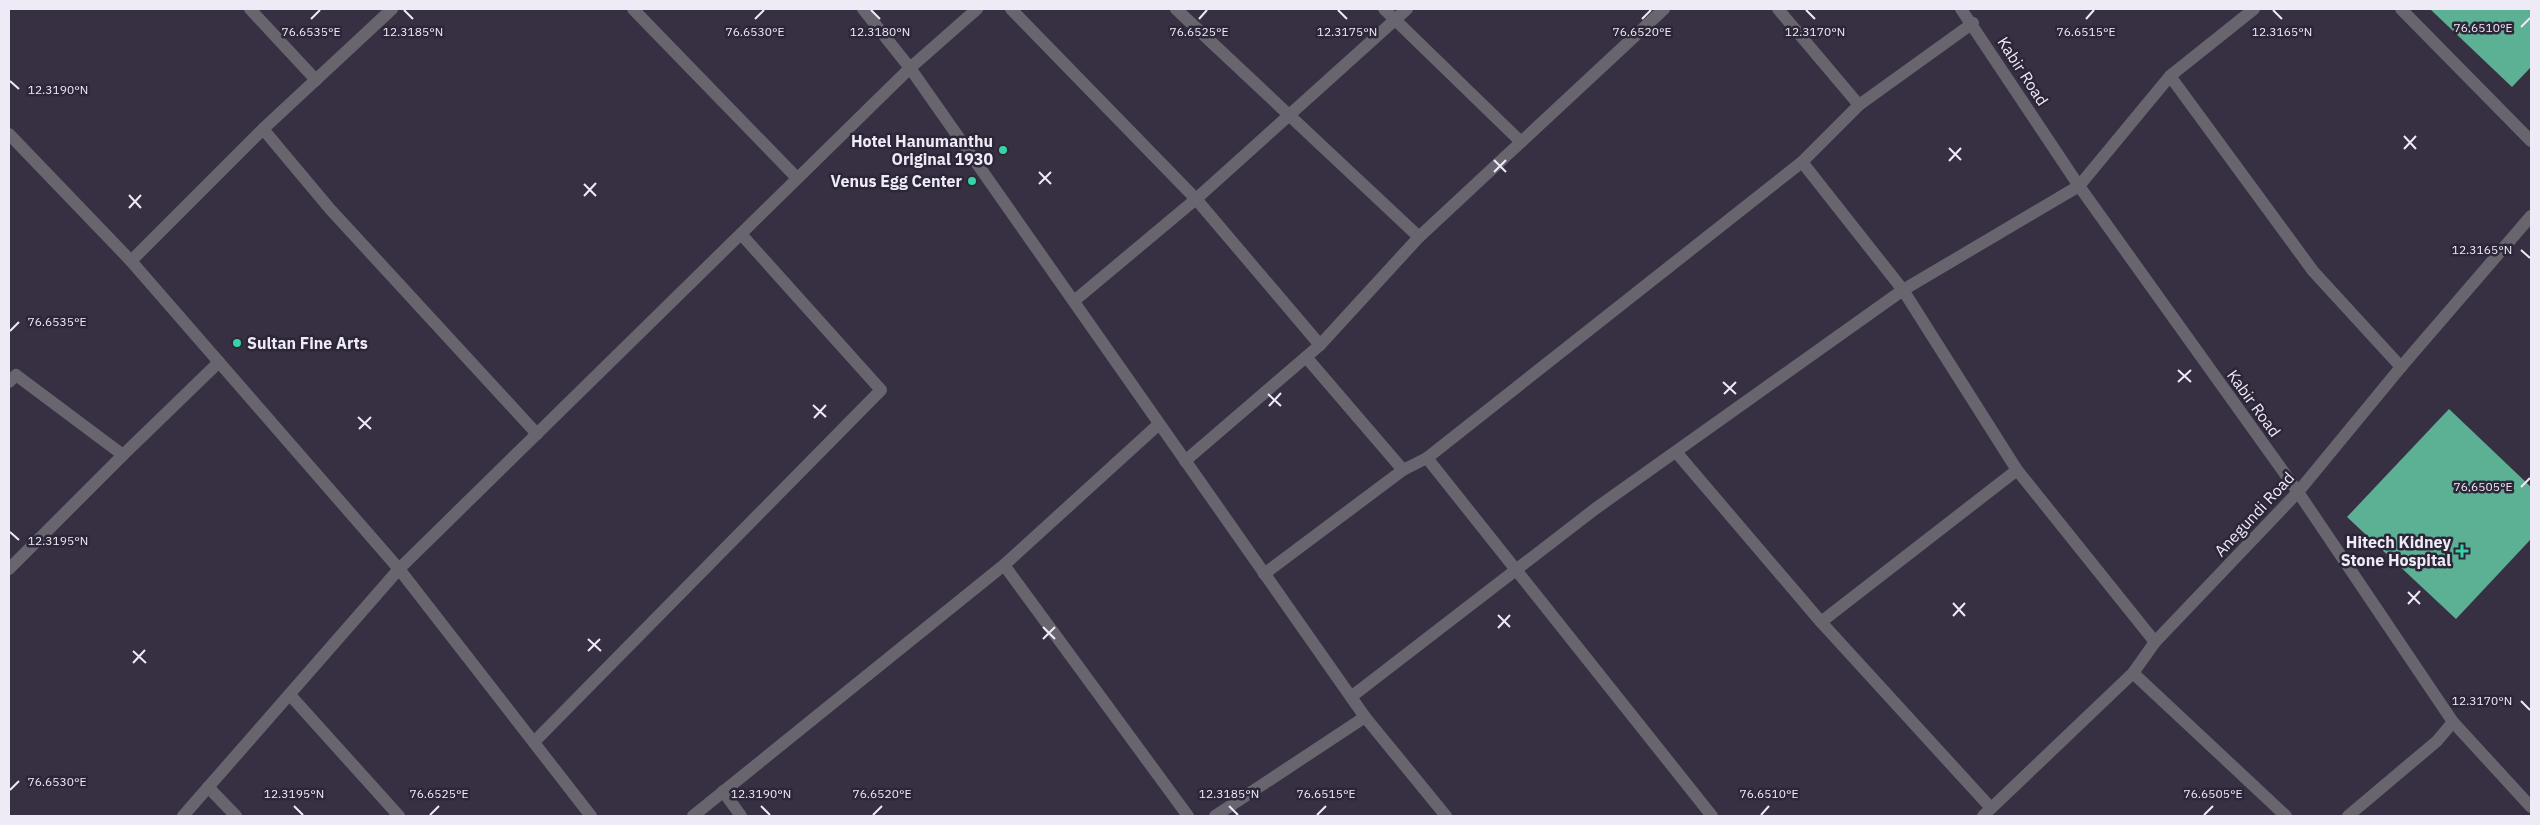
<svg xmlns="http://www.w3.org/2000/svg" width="2540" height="825" font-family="'IBM Plex Sans',sans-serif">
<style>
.building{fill:#5cb093}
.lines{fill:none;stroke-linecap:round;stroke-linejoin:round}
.minor{stroke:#68656f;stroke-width:12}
.ticks{fill:none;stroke:#eeeaf6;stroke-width:2}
.poi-dot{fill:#35d4a7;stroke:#2d2638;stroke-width:2}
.labels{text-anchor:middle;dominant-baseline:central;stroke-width:5;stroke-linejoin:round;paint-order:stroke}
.street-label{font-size:16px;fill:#eeeaf6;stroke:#2d2638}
.poi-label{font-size:16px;font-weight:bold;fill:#eeeaf6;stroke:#2d2638;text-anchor:end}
.ticks-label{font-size:12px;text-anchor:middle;fill:#eeeaf6;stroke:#2d2638;stroke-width:5;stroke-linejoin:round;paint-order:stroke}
</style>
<rect width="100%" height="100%" fill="#373043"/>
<g class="building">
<polygon points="2430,9 2531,9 2531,67 2512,87"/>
<polygon points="2449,409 2531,487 2531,539 2456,619 2347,517"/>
</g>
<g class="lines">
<g class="minor">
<polyline points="250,9 316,80"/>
<polyline points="633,9 797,178"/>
<polyline points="863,9 910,68 1365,717 1446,816"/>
<polyline points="1011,9 1196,199 1320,345"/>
<polyline points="1176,9 1419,237"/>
<polyline points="1384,9 1521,142"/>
<polyline points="1778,9 1859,105"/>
<polyline points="1961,9 2079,186 2298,492 2453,722 2531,807"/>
<polyline points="2401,9 2531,141"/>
<polyline points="2170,76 2313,271 2401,367"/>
<polyline points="263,129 330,209 537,434"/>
<polyline points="9,134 131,261 399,569 591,816"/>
<polyline points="1802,162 1903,290 2017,470 2155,642"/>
<polyline points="131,261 263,129 392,9"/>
<polyline points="1074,301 1196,199 1407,9"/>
<polyline points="1306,357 1403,470"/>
<polyline points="9,382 16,375 123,455 9,569"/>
<polyline points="1676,452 1821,622 1991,808"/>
<polyline points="123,455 219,362"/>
<polyline points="1427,458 1712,816"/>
<polyline points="1185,461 1320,345 1419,237 1664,9"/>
<polyline points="1004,565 1188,816"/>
<polyline points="1264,574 1403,470 1427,458 1802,162 1859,105 1973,23"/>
<polyline points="1821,622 2017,470"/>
<polyline points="2133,673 2286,816"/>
<polyline points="290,695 399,816"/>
<polyline points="1351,697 1595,509 1903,290 2079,186 2170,76 2254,9"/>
<polyline points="535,741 881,390 741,234"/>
<polyline points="208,787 236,816"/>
<polyline points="723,791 741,816"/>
<polyline points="183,816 399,569 910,68 977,9"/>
<polyline points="693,816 1004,565 1159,424"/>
<polyline points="1215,816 1365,717"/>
<polyline points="1983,816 2133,673 2155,642 2298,492 2401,367 2531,216"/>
<polyline points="2348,816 2437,741 2453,722"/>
</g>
</g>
<path class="ticks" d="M404,10l9,9M871,10l9,9M1338,10l9,9M1806,10l9,9M2273,10l9,9M311,19l9,-9M755,19l9,-9M1199,19l8,-9M1642,19l9,-9M2086,19l8,-9M2521,27l9,-9M10,81l9,8M2404,136l12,13M1949,148l12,12M2404,149l12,-13M1494,160l12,12M1949,161l12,-13M1039,172l12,12M1494,172l12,-12M584,184l12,12M1039,184l12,-12M129,195l12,13M584,196l12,-13M129,208l12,-13M2521,250l9,8M10,331l9,-9M2178,370l13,12M1723,382l13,12M2178,382l13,-12M1268,394l13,12M1724,394l12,-12M813,405l13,12M1269,406l12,-13M358,417l13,12M814,418l12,-13M359,429l12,-12M2521,487l9,-9M10,532l9,8M2408,592l12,12M1953,603l12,13M2408,604l12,-13M1498,615l12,12M1953,616l12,-13M1043,627l12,12M1498,628l12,-13M588,639l13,12M1043,639l12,-12M133,651l13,12M588,651l12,-12M133,663l12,-13M2521,701l9,9M10,790l9,-9M294,806l9,9M761,806l9,9M1229,806l9,9M430,815l9,-9M873,815l9,-9M1317,815l9,-9M1761,815l8,-9M2204,815l9,-9"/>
<g class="poi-dot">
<circle cx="1003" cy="150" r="5"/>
<circle cx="972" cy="181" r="5"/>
<circle cx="237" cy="343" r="5"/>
<path d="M2459.5 543.5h5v5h5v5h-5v5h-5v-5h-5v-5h5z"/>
</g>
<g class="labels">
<g class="street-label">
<text transform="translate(2023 71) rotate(57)">Kabir Road</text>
<text transform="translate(2254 403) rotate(54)">Kabir Road</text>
<text transform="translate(2254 514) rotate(-47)">Anegundi Road</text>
</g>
<g class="poi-label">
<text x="993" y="141">Hotel Hanumanthu<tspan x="993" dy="18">Original 1930</tspan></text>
<text x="962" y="181">Venus Egg Center</text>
<text x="247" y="343" text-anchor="start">Sultan Fine Arts</text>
<text x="2451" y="542">Hitech Kidney<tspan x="2451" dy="18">Stone Hospital</tspan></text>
</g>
</g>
<g class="ticks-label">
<text x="2483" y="32">76.6510°E</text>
<text x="413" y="36">12.3185°N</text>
<text x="1347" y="36">12.3175°N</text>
<text x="2282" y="36">12.3165°N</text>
<text x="880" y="36">12.3180°N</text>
<text x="1815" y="36">12.3170°N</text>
<text x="311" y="36">76.6535°E</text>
<text x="755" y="36">76.6530°E</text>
<text x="1199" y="36">76.6525°E</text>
<text x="1642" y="36">76.6520°E</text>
<text x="2086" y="36">76.6515°E</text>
<text x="58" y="94">12.3190°N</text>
<text x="2482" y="254">12.3165°N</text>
<text x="57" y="326">76.6535°E</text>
<text x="2483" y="491">76.6505°E</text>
<text x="58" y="545">12.3195°N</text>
<text x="2482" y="705">12.3170°N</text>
<text x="57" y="786">76.6530°E</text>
<text x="439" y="798">76.6525°E</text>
<text x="882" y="798">76.6520°E</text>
<text x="1326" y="798">76.6515°E</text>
<text x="1769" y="798">76.6510°E</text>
<text x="2213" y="798">76.6505°E</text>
<text x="294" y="798">12.3195°N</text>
<text x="761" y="798">12.3190°N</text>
<text x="1229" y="798">12.3185°N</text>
</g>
<rect width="2540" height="825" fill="none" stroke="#eeeaf6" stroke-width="20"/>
</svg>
